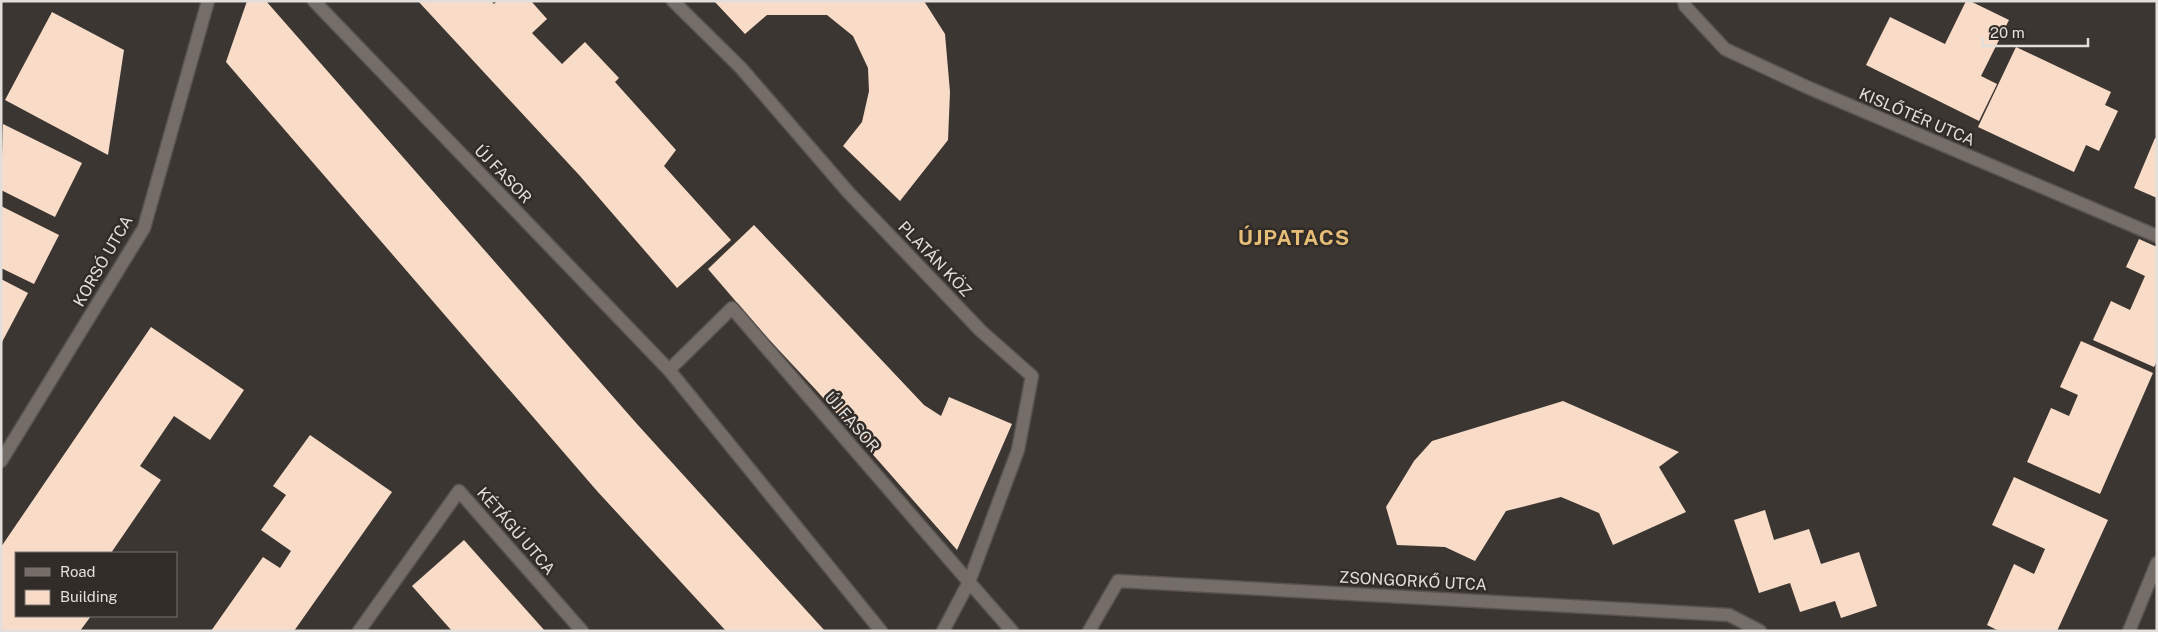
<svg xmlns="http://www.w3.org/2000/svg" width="2158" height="632" font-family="'Public Sans',sans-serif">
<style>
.building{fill:#f9dcc8}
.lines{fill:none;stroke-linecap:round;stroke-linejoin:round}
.minor-casing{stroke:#585350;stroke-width:15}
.minor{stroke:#746d68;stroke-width:12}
.labels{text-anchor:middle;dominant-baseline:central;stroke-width:5;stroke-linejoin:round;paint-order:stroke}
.street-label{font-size:16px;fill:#e2dedb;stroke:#322c28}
.district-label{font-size:21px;font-weight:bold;letter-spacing:1px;fill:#e5bd76;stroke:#322c28}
</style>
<rect width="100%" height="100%" fill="#3c3632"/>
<g class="building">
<polygon points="247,1 266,1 637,424 825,631 726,631 597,491 226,62"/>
<polygon points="418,1 491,1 494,4 497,1 531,1 547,19 532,33 562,64 585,42 619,78 615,82 676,150 664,166 731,240 677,288 580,176"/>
<polygon points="714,1 924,1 945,34 950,92 948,140 900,201 843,146 862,122 869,91 868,68 853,36 827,15 767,15 745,34"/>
<polygon points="1966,1 1970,1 2009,20 1981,76 1997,84 1979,121 1866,65 1890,17 1945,44"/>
<polygon points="52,12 124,50 108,155 5,100"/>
<polygon points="2016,47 2111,92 2105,105 2118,111 2099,151 2086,145 2074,172 1978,127"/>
<polygon points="3,124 82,163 55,217 1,190"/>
<polygon points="2155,138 2157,139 2157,198 2134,188"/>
<polygon points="1,206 59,235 34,284 1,268"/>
<polygon points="754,225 924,405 941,416 949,397 1012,424 957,550 817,391 763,333 708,269"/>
<polygon points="2139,239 2157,247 2157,361 2154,367 2093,340 2111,301 2130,310 2145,276 2126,267"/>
<polygon points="1,279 28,293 1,344"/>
<polygon points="151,327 244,390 210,440 174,416 140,466 161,480 111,553 16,553 16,616 91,616 80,631 1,631 1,547"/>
<polygon points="2081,341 2153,373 2100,494 2027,462 2051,408 2069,416 2078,395 2060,387"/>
<polygon points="1563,401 1679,452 1659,467 1686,512 1613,545 1599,513 1561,497 1506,511 1475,561 1445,547 1397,545 1386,507 1414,461 1432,441"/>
<polygon points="310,435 392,492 294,631 211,631 263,557 280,568 291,551 261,530 286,495 273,486"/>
<polygon points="2014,477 2108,520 2057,631 1999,631 1987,625 2014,564 2034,574 2045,549 1992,525"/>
<polygon points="1765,510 1774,540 1809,529 1821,564 1859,552 1877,606 1841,618 1835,601 1800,612 1790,583 1759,593 1734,520"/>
<polygon points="464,540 545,631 452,631 412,586"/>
</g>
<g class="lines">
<defs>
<g id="minor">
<polyline points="314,1 669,370 732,308 969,582 943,631"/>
<polyline points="673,1 741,68 849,193 981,331 1032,376 1018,450 969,582 1012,631"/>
<polyline points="1684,1 1685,6 1725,49 1809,88 2157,236"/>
<polyline points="669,370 881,631"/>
<polyline points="1,461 144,228 208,1"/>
<polyline points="359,631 459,491 582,631"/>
<polyline points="1089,631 1118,581 1729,615 1760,631"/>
<polyline points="2129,631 2157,563"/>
</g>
</defs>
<use href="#minor" class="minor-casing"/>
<use href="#minor" class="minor"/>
</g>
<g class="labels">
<g class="street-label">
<text transform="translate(1917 117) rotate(23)">KISLŐTÉR UTCA</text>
<text transform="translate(503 174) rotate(46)">ÚJ FASOR</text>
<text transform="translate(935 259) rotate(46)">PLATÁN KÖZ</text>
<text transform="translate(103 261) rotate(-60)">KORSÓ UTCA</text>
<text transform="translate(852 422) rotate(49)">ÚJ FASOR</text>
<text transform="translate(516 531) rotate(49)">KÉTÁGÚ UTCA</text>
<text transform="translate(1413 581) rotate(3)">ZSONGORKŐ UTCA</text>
</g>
<g class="district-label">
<text x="1294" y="237">ÚJPATACS</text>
</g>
</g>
<rect width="2158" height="632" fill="none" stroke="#e2dedb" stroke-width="5"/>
<rect x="15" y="552" width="162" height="65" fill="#322c28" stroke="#787370"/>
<rect x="25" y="568" width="25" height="8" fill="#746d68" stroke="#787370"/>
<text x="60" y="577" font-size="15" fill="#e2dedb">Road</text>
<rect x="25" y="590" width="25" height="15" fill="#f9dcc8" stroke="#787370"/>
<text x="60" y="602" font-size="15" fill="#e2dedb">Building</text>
<path d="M1983 38v8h105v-8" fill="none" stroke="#e2dedb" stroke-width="2.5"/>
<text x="1990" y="38" font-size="15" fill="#e2dedb" stroke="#322c28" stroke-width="4" paint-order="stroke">20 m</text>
</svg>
